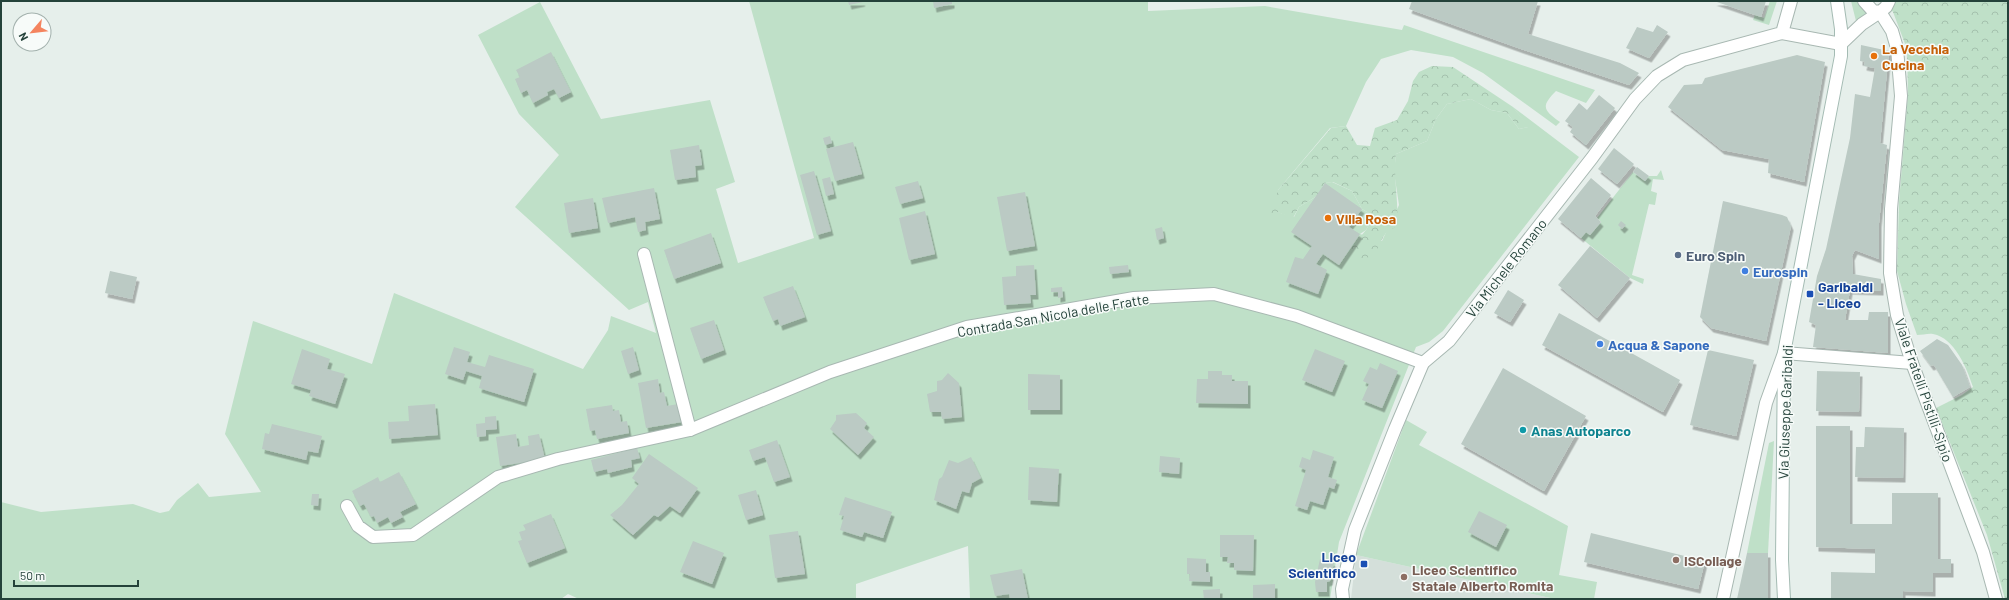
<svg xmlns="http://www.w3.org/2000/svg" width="2009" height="600" font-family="Barlow,sans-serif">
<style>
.built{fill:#d4dfda}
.green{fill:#bfe0c8}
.forest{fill:url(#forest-crowns)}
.building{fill:#bbcac4;filter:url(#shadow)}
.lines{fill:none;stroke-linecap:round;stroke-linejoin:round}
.minor-casing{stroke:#a8b8b2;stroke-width:14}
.secondary-casing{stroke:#a4bbb3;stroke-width:14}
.minor{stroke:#fff;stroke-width:12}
.secondary{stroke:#fff;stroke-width:12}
.food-dot{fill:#e8710a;stroke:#f7fbf9;stroke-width:1.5}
.service-dot{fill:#5c6f8a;stroke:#f7fbf9;stroke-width:1.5}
.shop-dot{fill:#3f7fe0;stroke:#f7fbf9;stroke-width:1.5}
.transit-dot{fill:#1a4fb4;stroke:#f7fbf9;stroke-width:1.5}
.culture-dot{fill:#0f9aa8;stroke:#f7fbf9;stroke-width:1.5}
.education-dot{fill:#8d6e63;stroke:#f7fbf9;stroke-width:1.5}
.labels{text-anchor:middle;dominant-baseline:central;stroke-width:3;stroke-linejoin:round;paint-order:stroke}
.food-label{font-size:14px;font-weight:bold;fill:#c56008;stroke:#f7fbf9;text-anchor:start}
.service-label{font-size:14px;font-weight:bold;fill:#4e5e75;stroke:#f7fbf9;text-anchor:start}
.street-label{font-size:14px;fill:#24423a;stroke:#f7fbf9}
.shop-label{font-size:14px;font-weight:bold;fill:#366cbe;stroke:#f7fbf9;text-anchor:start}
.transit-label{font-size:14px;font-weight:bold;fill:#164399;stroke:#f7fbf9;text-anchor:start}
.culture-label{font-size:14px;font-weight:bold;fill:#0d838f;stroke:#f7fbf9;text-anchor:start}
.education-label{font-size:14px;font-weight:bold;fill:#785e54;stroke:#f7fbf9;text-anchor:start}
</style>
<defs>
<pattern id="forest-crowns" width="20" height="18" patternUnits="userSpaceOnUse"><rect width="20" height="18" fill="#bfe0c8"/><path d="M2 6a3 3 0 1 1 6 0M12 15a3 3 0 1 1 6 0" fill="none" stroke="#a4c1ad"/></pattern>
<filter id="shadow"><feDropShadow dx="2.5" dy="4.5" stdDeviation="0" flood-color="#0004"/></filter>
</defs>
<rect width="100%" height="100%" fill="#e6efeb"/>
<polygon class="built" points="1356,555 1555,599 1351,599"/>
<g class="green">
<path d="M749,1h399v10l117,-5 137,24 2,-5 191,65 -9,13 -30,-12c-16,16 -12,19 4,31l-4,4 -73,-53 -30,-16 -42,-7 -30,9 -15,23 -20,44 -16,2 -52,62 -1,22 17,5 5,-10 18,-11 8,-13 7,-1 20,9 10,18 12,7 -8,14 -6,4 22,7 17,-36 -5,-33 2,-18 31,-13 9,-22 11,-15 24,-5 20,11 16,3 12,16 9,-2 -15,-20 66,50 -136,174 -14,11 -13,5 -77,195 -9,57h-360l-2,-53 -112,38v15h-277l-11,-5 -7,5h-560v-97l40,10 92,-8 27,9 9,-2 8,-11 21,-17 11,14 52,-5 -36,-58 28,-113 119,43 22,-71 189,76 25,-39 3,-14 45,17 -8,-31 -19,8 -114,-103 44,-52 -40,-41 -41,-79 62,-33 61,117 109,-19 25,82 -19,7 22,74 76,-25z"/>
<polygon points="1770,1 1777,1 1769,25 1753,20 1755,15 1764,18"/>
<polygon points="1851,1 1857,1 1868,12 1856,21"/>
<polygon points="1661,170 1664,180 1653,179 1651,191 1657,193 1655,205 1649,204 1632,275 1644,279 1643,284 1630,278 1581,238 1586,232 1590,235 1601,222 1597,218 1633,172 1645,181 1649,176 1657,176"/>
<polygon points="1406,420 1427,432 1419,445 1568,526 1559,575 1597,582 1594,599 1555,599 1356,555"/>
<polygon points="1774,441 1768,553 1747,553 1769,443"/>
</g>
<g class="forest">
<path d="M1885,1h123v598h-3l-18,-64 -51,-127 26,-13 11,-8c-6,-18 -18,-49 -40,-53 -4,-1 -11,1 -16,1l-11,-31 -9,-33 2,-69 9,-108 -1,-45 -14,-37z"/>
<path d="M1432,66l21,1 60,40 16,20 -10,2 -12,-16 -16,-3 -20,-11 -24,5 -11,15 -9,22 -31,13c-3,26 3,46 1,72 -3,2 -8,4 -11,7 -11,15 -7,27 -29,25l-6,-10 15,-18 8,-14 -12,-7 -10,-18 -19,-9 -8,1 -8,13 -18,11 -6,11 -16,-6 -7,5 8,-27 53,-62 15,-2 11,19 13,1 5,-18 22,-8 11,-19 5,-20 6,-9z"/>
</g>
<g class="building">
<polygon points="848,1 862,1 863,2 849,5"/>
<polygon points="933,1 952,1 952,4 934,8"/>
<polygon points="1412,1 1538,1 1528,34 1620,63 1639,73 1629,85 1521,49 1409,9"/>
<polygon points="1714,1 1766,1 1761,17"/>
<polygon points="1657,25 1668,32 1649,58 1626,48 1637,27 1653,32"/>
<polygon points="1861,45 1889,51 1880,143 1887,145 1879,223 1879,259 1855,250 1852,256 1853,274 1881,279 1881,291 1850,290 1845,320 1868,320 1869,312 1888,312 1888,353 1813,347 1816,325 1809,322 1817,276 1826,249 1850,138 1855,94 1870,97 1875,68 1864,66 1865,62 1860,61"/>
<polygon points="551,52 571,92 559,98 554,89 547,92 548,95 533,103 527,90 521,93 515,79 520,77 516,70"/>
<polygon points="1797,55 1825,62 1804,182 1768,173 1769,159 1722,150 1668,107 1684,85 1702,84 1705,78"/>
<polygon points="1599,95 1615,108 1586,145 1570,132 1573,127 1565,121 1579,103 1587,110"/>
<polygon points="830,136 832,143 825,145 823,138"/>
<polygon points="853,142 862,174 835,181 826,149"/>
<polygon points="699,145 702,165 695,166 696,177 675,180 670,150"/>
<polygon points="1614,148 1634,164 1617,184 1598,169"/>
<polygon points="1637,167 1649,176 1645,181 1633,172"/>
<polygon points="814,171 831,231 817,235 800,175"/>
<polygon points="830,177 834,194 826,196 822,179"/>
<polygon points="1591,178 1611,195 1595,216 1601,222 1590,235 1586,232 1581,238 1558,219"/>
<polygon points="918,181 923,198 900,204 895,187"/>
<polygon points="1325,183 1362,209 1349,227 1360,234 1339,265 1323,254 1316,264 1327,270 1318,294 1286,282 1295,257 1303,259 1312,246 1291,232"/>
<polygon points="654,188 660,219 645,222 646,230 638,232 635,217 608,223 602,198"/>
<polygon points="1025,192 1035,246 1007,251 997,197"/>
<polygon points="593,198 598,228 569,233 564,203"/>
<polygon points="1723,201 1782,215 1787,217 1791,226 1766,341 1711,328 1700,317"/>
<polygon points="925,211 935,254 909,260 899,218"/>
<polygon points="1621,221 1626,225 1622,229 1618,225"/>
<polygon points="1162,227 1164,238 1157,240 1155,229"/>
<polygon points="711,233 721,263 674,279 664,250"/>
<polygon points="1590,246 1630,278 1597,318 1558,285"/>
<polygon points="1034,265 1036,295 1030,295 1031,303 1004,305 1002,277 1016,276 1016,266"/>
<polygon points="1128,265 1129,272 1110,274 1109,267"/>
<polygon points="110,271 137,277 132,299 105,293"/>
<polygon points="793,286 805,317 780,326 778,319 773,321 763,297"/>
<polygon points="1062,287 1063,297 1058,298 1058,292 1051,292 1051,288"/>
<polygon points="1508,290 1524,300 1510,322 1494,313"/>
<polygon points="1559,313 1680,380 1663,412 1542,345"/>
<polygon points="714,320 724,350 701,359 690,328"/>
<polygon points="1937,339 1948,345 1962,365 1970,387 1953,397 1934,365 1931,366 1920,351"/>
<polygon points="454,347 470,352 467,362 485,367 489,355 534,369 524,402 479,388 482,376 466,371 463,380 445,374"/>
<polygon points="633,347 639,370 628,374 621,351"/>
<polygon points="302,349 330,359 327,369 345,374 335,404 309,396 311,390 291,384"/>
<polygon points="1315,349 1345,361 1332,392 1302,380"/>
<polygon points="1708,350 1754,360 1736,436 1690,425"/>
<polygon points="1380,363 1398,371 1382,408 1362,400 1369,384 1363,381 1370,367 1377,370"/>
<polygon points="1503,368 1586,416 1544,491 1461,444"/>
<polygon points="1208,371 1222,371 1222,375 1232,375 1232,381 1248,381 1248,404 1196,403 1197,379 1208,379"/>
<polygon points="1817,371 1860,372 1859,412 1816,411"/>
<polygon points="948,373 959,383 962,417 942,419 941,412 930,412 927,394 937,391 937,381 942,380"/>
<polygon points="1028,374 1060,375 1060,410 1028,410"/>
<polygon points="658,379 660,393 664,392 667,406 678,404 682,422 646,428 638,383"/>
<polygon points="435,404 438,435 389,439 388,422 409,421 408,406"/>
<polygon points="612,405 613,411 619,410 621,422 627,421 629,433 597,439 595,430 590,431 586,409"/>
<polygon points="856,413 867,423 864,428 874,437 858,455 830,429 836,420 836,415"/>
<polygon points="496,416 497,429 486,430 486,436 477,437 476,424 485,423 485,417"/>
<polygon points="272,424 322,436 318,453 308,451 306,460 262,449 265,433 269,434"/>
<polygon points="1816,426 1850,426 1850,524 1892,524 1892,493 1938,493 1938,559 1951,559 1951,573 1933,573 1933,592 1903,591 1903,599 1831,599 1831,572 1875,573 1875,549 1816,547"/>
<polygon points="1865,427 1904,428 1903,478 1855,477 1856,447 1864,447"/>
<polygon points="516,434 518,447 529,445 528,436 539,434 545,459 500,466 496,437"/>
<polygon points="777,440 790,477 774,482 765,457 753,461 749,450"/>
<polygon points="637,448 640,458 631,460 632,467 608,473 607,469 594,472 591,460"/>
<polygon points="1313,450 1334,457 1328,477 1337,480 1334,489 1329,487 1323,505 1310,501 1307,510 1295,506 1306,470 1299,467 1302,457 1310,460"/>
<polygon points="649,454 698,488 680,513 670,506 658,517 654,515 633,535 610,515 622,505 639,484 632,478"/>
<polygon points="1160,456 1180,458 1179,474 1159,472"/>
<polygon points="971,457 981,478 972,483 969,493 962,491 956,509 934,500 939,479 942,477 949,460 958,463"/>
<polygon points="1029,467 1059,469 1057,502 1028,500"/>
<polygon points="399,472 416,504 400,512 403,517 391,523 388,517 377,523 374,516 371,517 364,504 360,506 352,491 378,477 380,482"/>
<polygon points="756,490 763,515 746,520 738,495"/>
<polygon points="312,494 319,494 318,506 311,505"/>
<polygon points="845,497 892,512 883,538 864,532 862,537 840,530 844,516 839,515"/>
<polygon points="1479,511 1507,525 1496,547 1468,532"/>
<polygon points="551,514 565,548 527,563 518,541 522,540 519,532 526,530 523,525"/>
<polygon points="798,531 805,574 775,578 769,535"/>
<polygon points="1591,533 1705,561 1698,589 1584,562"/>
<polygon points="1220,535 1254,535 1253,571 1234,570 1234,563 1227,563 1228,557 1220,557"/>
<polygon points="693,541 724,553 712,584 680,572"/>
<polygon points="1747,553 1768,553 1768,599 1737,599"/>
<polygon points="1187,558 1206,559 1206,572 1210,572 1210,582 1189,581 1190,574 1187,574"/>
<polygon points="1320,559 1329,560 1334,563 1330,581 1327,582 1327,592 1316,592 1315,582"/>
<polygon points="1022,569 1028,599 1010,599 1009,594 995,596 990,575"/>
<polygon points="1275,584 1275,598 1253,598 1253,585"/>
<polygon points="1220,589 1220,598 1204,599 1203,590"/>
</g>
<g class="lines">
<defs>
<g id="minor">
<polyline points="1864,1 1873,11 1880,12 1886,7 1889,1"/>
<polyline points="1782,33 1841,44 1862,24 1880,12 1892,31 1897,48 1901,96 1891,209 1890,273 1897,315 1912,363 1983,552 1996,599"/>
<polyline points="644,254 690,430"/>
<polyline points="347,506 358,526 373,537 413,535 498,477 558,459 690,430 830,372 967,327 1134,298 1214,294 1297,316 1423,363"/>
<polyline points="1343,599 1342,589 1355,530 1395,429 1423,363 1449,341 1592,158 1635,99 1657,76 1683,60 1782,33 1791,1"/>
<polyline points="1723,599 1766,403 1784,353 1912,363"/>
</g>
<polyline id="secondary" points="1784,599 1782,560 1784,353 1841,56 1841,29 1837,1"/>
</defs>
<use href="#minor" class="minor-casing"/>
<use href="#secondary" class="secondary-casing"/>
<use href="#minor" class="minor"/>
<use href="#secondary" class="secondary"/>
</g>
<g class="food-dot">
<circle cx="1874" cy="56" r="4"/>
<circle cx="1328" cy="218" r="4"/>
</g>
<circle class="service-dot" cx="1678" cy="255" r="4"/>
<g class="shop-dot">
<circle cx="1745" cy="271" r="4"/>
<circle cx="1600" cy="344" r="4"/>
</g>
<g class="transit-dot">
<rect x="1806" y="290" width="8" height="8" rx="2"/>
<rect x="1360" y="560" width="8" height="8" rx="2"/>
</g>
<circle class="culture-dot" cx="1523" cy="430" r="4"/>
<g class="education-dot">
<circle cx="1676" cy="560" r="4"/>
<circle cx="1404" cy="577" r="4"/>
</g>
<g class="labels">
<g class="food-label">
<text x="1882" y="48">La Vecchia<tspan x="1882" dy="16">Cucina</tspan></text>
<text x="1336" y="218">Villa Rosa</text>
</g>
<g class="service-label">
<text x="1686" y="255">Euro Spin</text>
</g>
<g class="street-label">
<text transform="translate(1506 268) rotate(-52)">Via Michele Romano</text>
<text transform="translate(1053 315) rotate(-10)">Contrada San Nicola delle Fratte</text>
<text transform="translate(1924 390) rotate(71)">Viale Fratelli Pistilli-Sipio</text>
<text transform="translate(1785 412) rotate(-88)">Via Giuseppe Garibaldi</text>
</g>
<g class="shop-label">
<text x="1753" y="271">Eurospin</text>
<text x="1608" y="344">Acqua &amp; Sapone</text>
</g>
<g class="transit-label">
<text x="1818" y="286">Garibaldi<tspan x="1818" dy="16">- Liceo</tspan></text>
<text x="1356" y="556" text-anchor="end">Liceo<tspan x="1356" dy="16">Scientifico</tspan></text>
</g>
<g class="culture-label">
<text x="1531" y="430">Anas Autoparco</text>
</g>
<g class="education-label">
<text x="1684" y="560">ISCollage</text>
<text x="1412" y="569">Liceo Scientifico<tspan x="1412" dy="16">Statale Alberto Romita</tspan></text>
</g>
</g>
<rect width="2009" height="600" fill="none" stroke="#24423a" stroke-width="4"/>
<g transform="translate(32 32) rotate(242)"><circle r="19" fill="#f7fbf9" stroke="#a3b1ad"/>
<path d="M0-3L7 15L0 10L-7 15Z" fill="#f4845f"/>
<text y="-6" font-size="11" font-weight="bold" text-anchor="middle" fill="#24423a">N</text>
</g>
<path d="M14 580v6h124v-6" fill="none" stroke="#24423a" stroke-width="2"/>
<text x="20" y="580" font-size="12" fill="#24423a" stroke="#f7fbf9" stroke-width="3" paint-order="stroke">50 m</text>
</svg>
